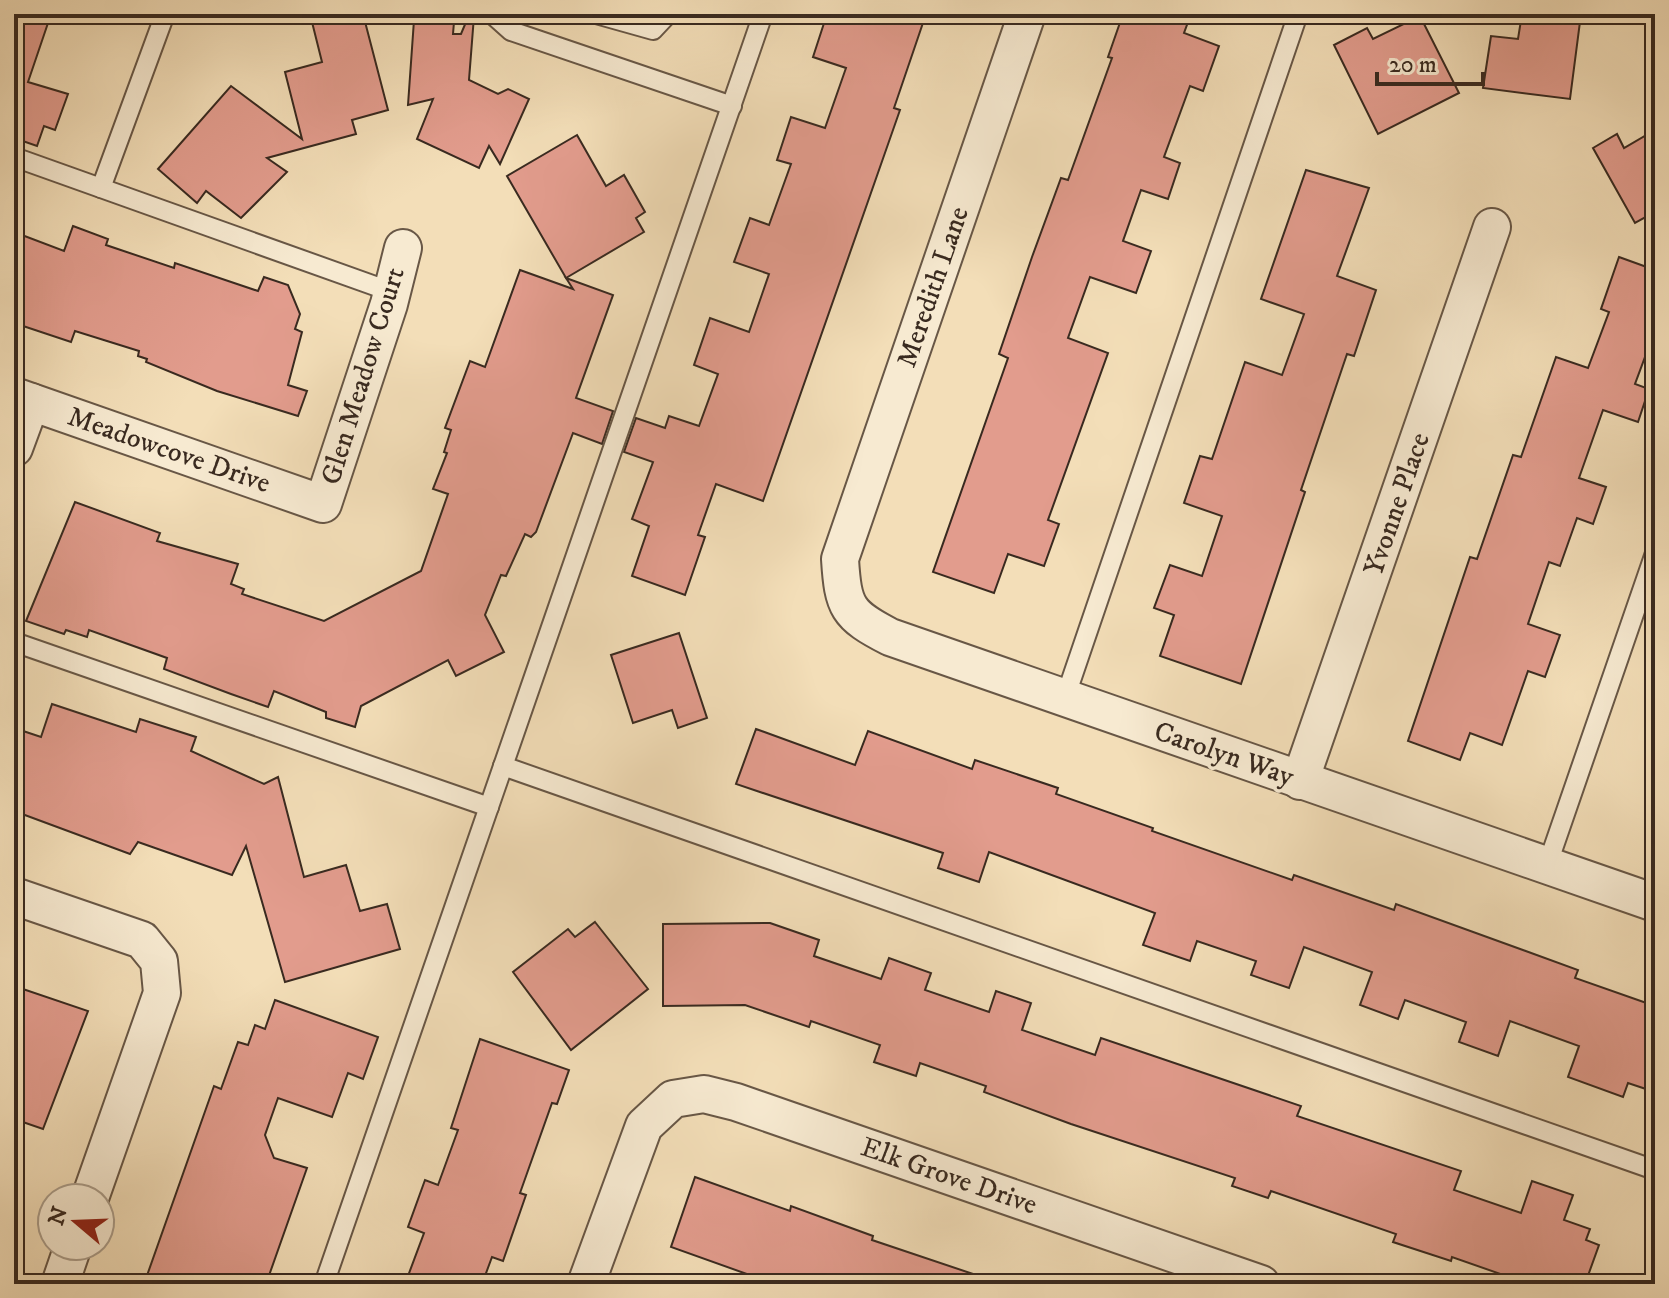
<svg xmlns="http://www.w3.org/2000/svg" width="1669" height="1298" font-family="'IM FELL DW Pica',serif">
<style>
.building{fill:#e29c8d;stroke:#392a20;stroke-width:2}
.lines{fill:none;stroke-linecap:round;stroke-linejoin:round}
.lane-casing{stroke:#685746;stroke-width:22}
.street-casing{stroke:#685746;stroke-width:40}
.lane{stroke:#f7ead1;stroke-width:18}
.street{stroke:#f7ead1;stroke-width:36}
.labels{text-anchor:middle;dominant-baseline:central;stroke-width:7;stroke-linejoin:round;paint-order:stroke}
.street-label{font-size:28px;fill:#392a20;stroke:#f7ead1}
</style>
<rect width="100%" height="100%" fill="#f3deb8"/>
<filter id="stains"><feTurbulence type="fractalNoise" baseFrequency=".0025" numOctaves="4"/><feColorMatrix values="0 0 0 0 .2 0 0 0 0 .09 0 0 0 0 .02 0 0 0 .5 -.17"/></filter>
<radialGradient id="worn" r=".72"><stop offset=".6" stop-color="#630" stop-opacity="0"/><stop offset="1" stop-color="#630" stop-opacity=".3"/></radialGradient>
<g class="building">
<polygon points="14,14 48,23 28,82 68,94 55,130 44,126 37,146 14,138"/>
<polygon points="310,14 363,14 388,110 352,120 356,134 267,158 287,172 241,218 206,191 197,203 158,169 231,86 302,139 285,72 322,62"/>
<polygon points="827,14 926,14 894,108 900,110 763,501 716,484 698,535 705,537 685,595 632,576 649,526 632,519 653,462 624,452 636,418 665,428 669,416 699,426 718,374 694,365 710,318 749,332 769,274 734,262 750,218 769,225 791,164 777,160 791,117 825,128 846,68 813,57"/>
<polygon points="1123,14 1191,14 1184,33 1219,46 1203,91 1190,86 1164,157 1180,163 1168,199 1141,190 1123,241 1151,251 1136,293 1090,277 1068,338 1108,353 1048,520 1059,524 1044,566 1008,554 994,593 933,572 1008,358 999,354 1032,257 1061,178 1068,180 1112,58 1108,57"/>
<polygon points="1522,14 1581,14 1570,99 1483,88 1491,36 1518,39"/>
<polygon points="469,15 474,16 469,80 498,94 508,89 529,99 500,164 489,146 479,168 417,139 433,99 408,105 414,20 454,22 453,34 461,34"/>
<polygon points="1420,16 1459,93 1378,134 1334,45 1367,28 1373,39"/>
<polygon points="1655,130 1655,212 1635,223 1593,148 1617,134 1624,148"/>
<polygon points="577,135 606,186 624,175 645,212 636,218 644,232 566,278 507,176"/>
<polygon points="1306,170 1369,188 1337,276 1376,290 1354,356 1347,354 1301,490 1305,492 1241,684 1160,656 1174,615 1154,608 1170,565 1202,576 1222,516 1184,503 1200,456 1212,459 1245,362 1282,375 1304,314 1261,299"/>
<polygon points="73,226 108,239 106,245 174,268 175,263 258,291 264,277 288,285 300,314 295,329 302,332 288,385 307,391 298,416 217,391 146,362 147,359 138,356 139,351 75,331 71,342 14,323 14,232 64,251"/>
<polygon points="1619,257 1655,270 1655,330 1635,384 1649,389 1638,422 1603,410 1579,478 1606,487 1593,524 1577,518 1560,566 1549,562 1528,624 1560,635 1545,677 1528,671 1502,745 1470,733 1460,760 1408,741 1470,557 1477,559 1513,455 1521,457 1556,357 1588,368 1609,312 1601,309"/>
<polygon points="520,270 573,289 566,278 613,295 576,398 613,411 602,444 573,433 536,532 531,537 525,534 506,576 501,575 485,615 504,652 456,676 448,660 361,706 355,727 326,718 326,712 274,691 268,707 231,694 164,669 167,658 89,630 87,637 66,630 64,634 26,621 75,502 160,533 157,541 238,564 231,584 244,589 242,594 324,621 421,571 448,494 433,489 447,453 444,452 451,430 445,428 470,361 485,367"/>
<polygon points="679,633 707,718 678,728 672,710 633,723 611,655"/>
<polygon points="52,704 136,732 140,719 196,737 191,751 264,784 278,777 304,877 346,865 360,911 387,904 400,949 285,982 246,846 232,875 138,842 130,854 14,811 14,728 41,737"/>
<polygon points="756,729 855,765 868,731 972,769 975,760 1058,788 1056,794 1153,828 1152,831 1292,880 1294,875 1394,910 1396,904 1578,970 1575,978 1655,1006 1655,1092 1628,1083 1623,1097 1568,1077 1579,1046 1510,1021 1498,1056 1459,1042 1466,1022 1405,1000 1398,1019 1360,1005 1372,972 1304,947 1289,988 1251,975 1256,961 1197,941 1190,961 1143,945 1155,913 989,852 979,882 938,868 943,853 736,784"/>
<polygon points="595,922 648,989 571,1050 513,972 568,929 575,937"/>
<polygon points="770,923 819,940 814,956 881,979 889,958 931,973 925,990 989,1012 996,991 1031,1003 1022,1030 1095,1055 1101,1038 1301,1106 1297,1116 1461,1171 1454,1190 1521,1213 1532,1181 1573,1195 1564,1220 1590,1229 1586,1240 1599,1245 1585,1284 1529,1284 1452,1257 1451,1261 1393,1242 1396,1234 1271,1191 1268,1198 1232,1186 1235,1178 1071,1124 984,1092 986,1086 920,1063 916,1076 874,1062 880,1045 811,1021 809,1027 745,1005 663,1006 663,924"/>
<polygon points="14,986 88,1011 43,1129 14,1119"/>
<polygon points="275,1000 378,1037 363,1079 348,1073 332,1117 278,1098 265,1135 274,1158 307,1168 266,1284 144,1284 214,1086 221,1089 238,1042 248,1045 255,1025 265,1029"/>
<polygon points="480,1039 569,1070 557,1104 552,1103 520,1193 526,1195 503,1261 492,1257 482,1284 405,1284 424,1233 408,1227 425,1180 438,1185 458,1130 451,1128"/>
<polygon points="695,1177 790,1211 791,1206 873,1236 872,1240 988,1279 987,1284 775,1284 671,1247"/>
</g>
<g class="lines">
<defs>
<g id="lane">
<polyline points="492,14 511,31 732,106"/>
<polyline points="596,14 653,30 668,14"/>
<polyline points="14,157 392,292"/>
<polyline points="101,188 165,14"/>
<polyline points="14,642 489,807"/>
<polyline points="1065,698 1298,14"/>
<polyline points="503,766 1655,1170"/>
<polyline points="1547,866 1655,553"/>
<polyline points="324,1284 763,14"/>
</g>
<g id="street">
<path d="M1027,14l-187,545c3,48 7,56 50,78l765,266"/>
<polyline points="14,396 323,504 389,304 403,248"/>
<polyline points="14,448 31,402"/>
<polyline points="1300,781 1492,227"/>
<polyline points="14,896 142,940 159,961 162,993 90,1198"/>
<polyline points="60,1284 73,1246"/>
<polyline points="586,1284 644,1126 673,1099 704,1094 736,1102 1261,1284"/>
</g>
</defs>
<use href="#lane" class="lane-casing"/>
<use href="#street" class="street-casing"/>
<use href="#lane" class="lane"/>
<use href="#street" class="street"/>
</g>
<g class="labels">
<g class="street-label">
<text transform="translate(933 287) rotate(-71)">Meredith Lane</text>
<text transform="translate(363 376) rotate(-73)">Glen Meadow Court</text>
<text transform="translate(169 450) rotate(19)">Meadowcove Drive</text>
<text transform="translate(1397 504) rotate(-71)">Yvonne Place</text>
<text transform="translate(1224 754) rotate(19)">Carolyn Way</text>
<text transform="translate(949 1176) rotate(19)">Elk Grove Drive</text>
</g>
</g>
<rect width="1669" height="1298" fill="none" stroke="#f3deb8" stroke-width="48"/>
<rect x="16" y="16" width="1637" height="1266" fill="none" stroke="#392a20" stroke-width="4"/>
<rect x="24" y="24" width="1621" height="1250" fill="none" stroke="#392a20" stroke-width="2"/>
<g transform="translate(76 1222) rotate(289)"><circle r="38" fill="#f7ead1" stroke="#ab9d8a" stroke-width="2"/>
<path d="M0-6L14 30L0 20L-14 30Z" fill="#8f2418"/>
<text y="-12" font-size="22" font-weight="bold" text-anchor="middle" fill="#392a20">N</text>
</g>
<path d="M1377 72v12h106v-12" fill="none" stroke="#392a20" stroke-width="4"/>
<text x="1389" y="72" font-size="24" fill="#392a20" stroke="#f7ead1" stroke-width="6" paint-order="stroke">20 m</text>
<rect width="100%" height="100%" filter="url(#stains)"/>
<rect width="100%" height="100%" fill="url(#worn)"/>
</svg>
